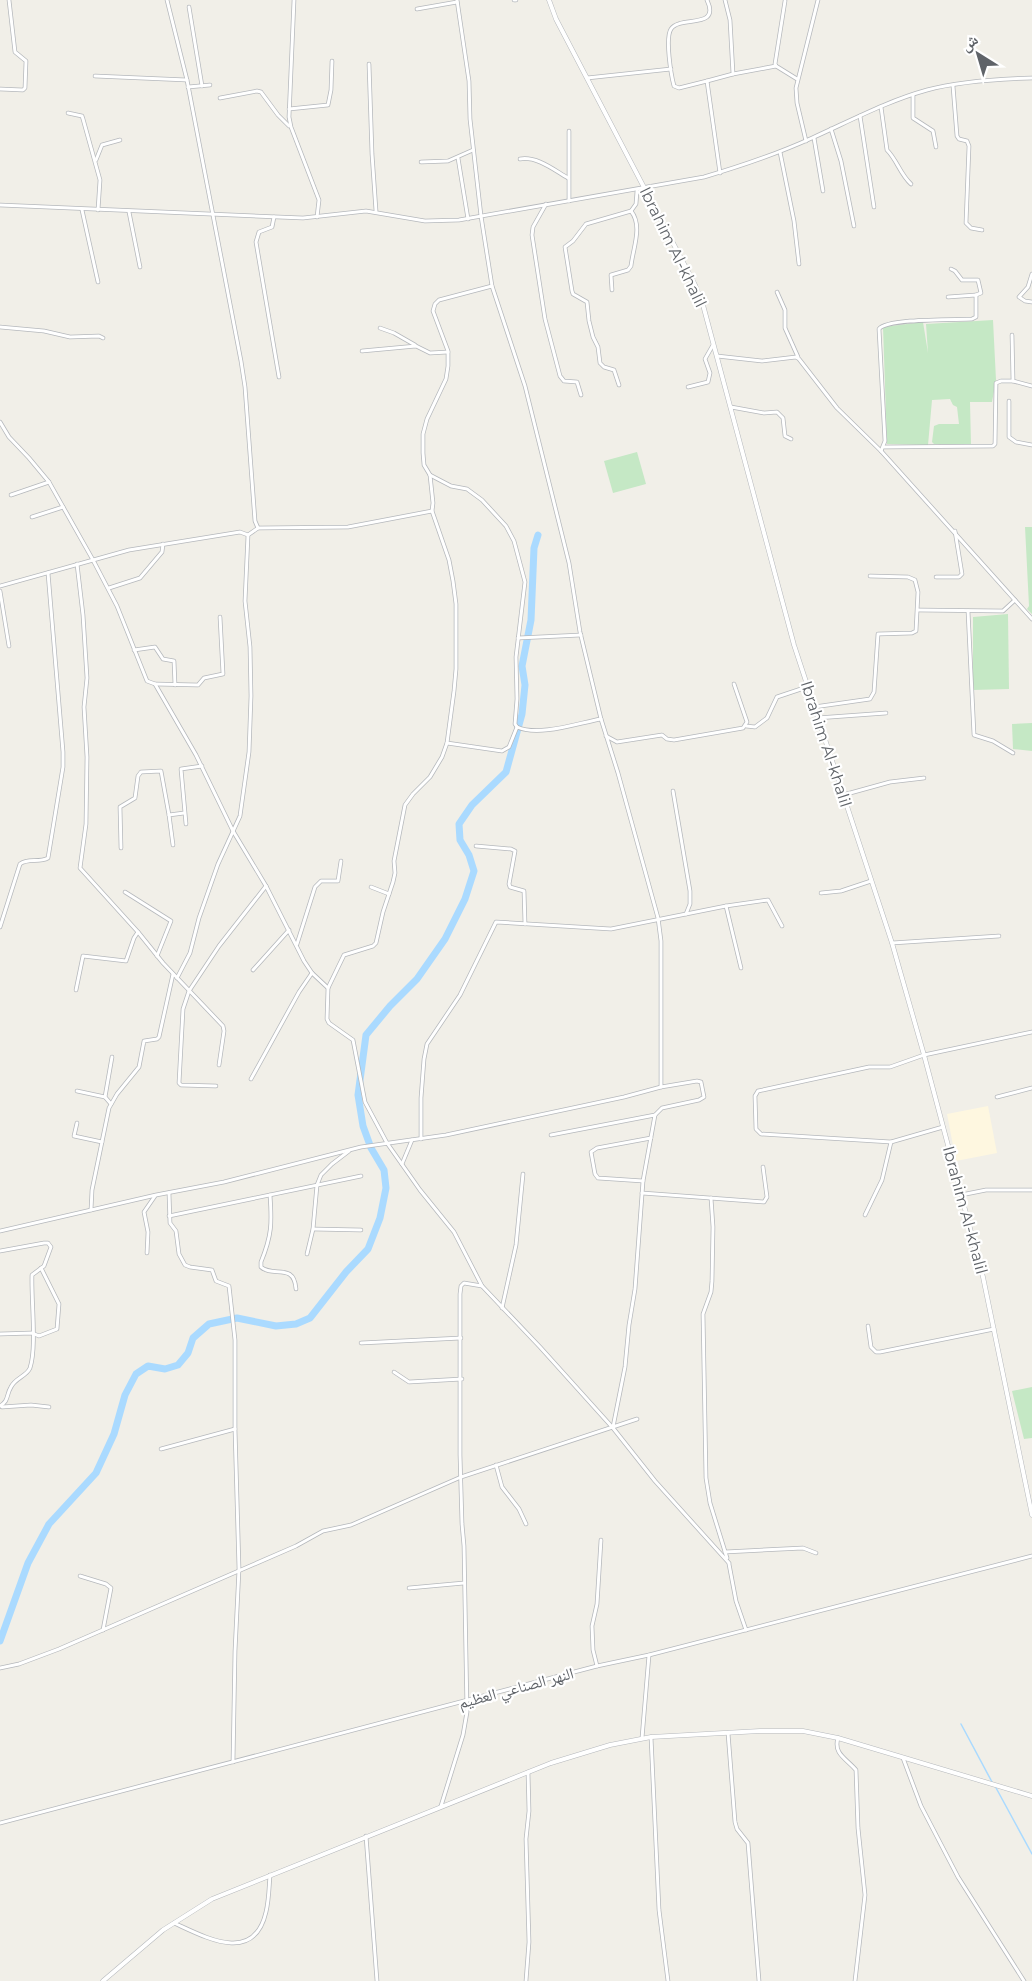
<svg xmlns="http://www.w3.org/2000/svg" width="1032" height="1981" font-family="Montserrat,'Noto Naskh Arabic',sans-serif">
<style>
.commercial{fill:#fef7e0}
.green{fill:#c5e8c5}
.lines{fill:none;stroke-linecap:round;stroke-linejoin:round}
.stream{stroke:#aadaff;stroke-width:1.5}
.river{stroke:#aadaff;stroke-width:7}
.minor-casing{stroke:#b5b8bc;stroke-width:4.5}
.tertiary-casing{stroke:#b5b8bc;stroke-width:5}
.minor{stroke:#fff;stroke-width:3}
.tertiary{stroke:#fff;stroke-width:4}
.labels{text-anchor:middle;dominant-baseline:central;stroke-width:4.5;stroke-linejoin:round;paint-order:stroke}
.street-label{font-size:16px;fill:#5f6368;stroke:#fff}
</style>
<rect width="100%" height="100%" fill="#f1efe8"/>
<polygon class="commercial" points="988,1106 997,1153 956,1161 947,1114"/>
<g class="green">
<polygon points="993,320 996,380 992,402 970,402 971,445 934,444 932,442 934,426 939,424 959,424 957,407 953,405 950,399 932,400 928,445 887,444 883,327 923,322 928,353 926,324"/>
<polygon points="637,452 646,484 613,493 604,461"/>
<polygon points="1025,527 1032,527 1032,614 1027,609 1029,606"/>
<polygon points="1008,614 1009,689 973,690 973,617"/>
<polygon points="1032,723 1032,751 1013,749 1012,724"/>
<polygon points="1032,1387 1032,1438 1024,1439 1012,1391"/>
</g>
<g class="lines">
<g class="stream">
<polyline points="961,1724 992,1782"/>
<polyline points="995,1786 1032,1854"/>
</g>
<polyline class="river" points="0,1641 28,1563 49,1524 96,1473 114,1434 125,1395 136,1374 148,1366 165,1369 178,1365 188,1353 193,1338 209,1324 237,1318 276,1326 296,1324 310,1318 346,1272 368,1249 380,1218 386,1188 384,1170 371,1148 363,1126 358,1095 366,1035 390,1006 417,979 445,939 465,899 474,871 469,855 460,840 459,824 472,805 506,772 522,714 525,685 522,666 531,620 534,548 538,535"/>
<defs>
<g id="minor">
<polyline points="167,0 187,80 241,361 245,387 255,521 258,528 248,535 245,601 250,647 251,696 249,752 240,816 218,864 199,918 190,953 177,978"/>
<polyline points="294,0 289,117 291,127 319,200 317,217"/>
<polyline points="457,0 469,81 470,119 481,216 492,286 525,386 569,563 580,632 601,719 618,773 658,918 661,941 661,1087 697,1081 701,1082 704,1097 699,1100 662,1108 655,1115 551,1135"/>
<polyline points="514,0 516,0"/>
<path d="M707,0c14,30 -27,15 -36,29 -6,9 0,46 3,57l5,2 28,-7 13,92"/>
<polyline points="785,1 775,64 776,66 797,79"/>
<polyline points="189,7 202,86"/>
<polyline points="417,9 457,2"/>
<polyline points="369,64 372,154 376,211"/>
<polyline points="733,74 776,66"/>
<polyline points="95,76 187,80"/>
<polyline points="587,78 671,69"/>
<polyline points="707,81 733,74 730,20 725,0"/>
<polyline points="953,86 957,136 959,139 967,141 969,146 966,223 971,228 982,230"/>
<polyline points="188,87 210,85"/>
<polyline points="0,89 23,90 25,88 26,61 15,52 9,0"/>
<polyline points="913,95 913,118 933,131 936,147"/>
<polyline points="220,98 257,91 261,92 278,115 289,126"/>
<path d="M881,107l6,43c10,10 13,24 24,34"/>
<polyline points="289,109 328,105 331,90 332,61"/>
<polyline points="68,113 82,116 83,119 100,180 98,210"/>
<polyline points="860,116 874,207"/>
<polyline points="831,129 841,161 854,226"/>
<polyline points="569,131 569,201"/>
<polyline points="814,138 823,191"/>
<polyline points="806,141 797,103 796,88 818,0"/>
<polyline points="780,152 794,221 799,264"/>
<polyline points="458,158 468,219"/>
<path d="M520,159c17,-3 34,11 48,19"/>
<polyline points="96,160 102,145 120,140"/>
<polyline points="421,162 448,161 473,150"/>
<polyline points="546,204 533,227 532,235 545,319 560,376 564,381 577,382 581,395"/>
<path d="M0,205l303,13 63,-7 59,10 34,-1 245,-43c37,-11 73,-23 108,-39 38,-17 75,-37 115,-48 33,-9 71,-11 105,-12"/>
<polyline points="82,210 98,282"/>
<polyline points="129,212 140,267"/>
<polyline points="274,217 272,227 259,232 256,242 279,377"/>
<polyline points="951,269 955,271 962,280 978,280 981,293 976,295"/>
<polyline points="1032,274 1028,287 1019,297 1025,301 1032,302"/>
<polyline points="492,286 439,300 435,304 433,311 448,351 448,366 446,379 427,419 423,434 423,453 424,465 430,475 433,503 432,511 449,560 453,581 456,604 456,669 454,691 447,743 442,757 430,777 413,794 405,805 394,861 395,873 393,882 383,912 376,943 373,946 344,955 328,988 327,1019 329,1023 353,1040 365,1102 387,1143 420,1190 454,1232 482,1286 540,1347 613,1428 655,1481 729,1563"/>
<path d="M612,290l-1,-15 17,-5 3,-4c2,-18 12,-40 0,-55"/>
<polyline points="777,292 785,310 785,328 798,357"/>
<polyline points="0,327 44,331 70,337 99,336 103,338"/>
<polyline points="380,328 394,333 415,345"/>
<polyline points="1012,335 1013,381 1032,386"/>
<polyline points="362,351 416,346 430,353 448,352"/>
<polyline points="717,356 762,361 796,357 799,359 837,408 881,451 1032,619"/>
<polyline points="619,385 614,370 604,367 600,363 598,347 593,337 589,321 587,302 573,294 572,291 565,247 573,241 586,224 631,211 636,204 637,191"/>
<polyline points="688,387 708,382 710,373 705,359 713,345"/>
<polyline points="1009,401 1009,437 1016,442 1032,445"/>
<polyline points="731,407 764,413 777,412 783,418 785,436 791,439"/>
<polyline points="0,422 9,437 29,458 49,482 93,560 117,606 147,681 155,684 196,755 233,831 266,886 304,961 312,973 328,988"/>
<polyline points="884,447 993,446 995,444 996,383 1001,381 1013,381"/>
<path d="M881,451l4,-10 -6,-112c8,-11 77,-9 93,-10l4,-2v-22l-28,2"/>
<path d="M430,475l21,11 16,3 15,11 24,26 8,15 11,41 -9,75 1,42 -2,25 2,3c22,10 61,-4 84,-8"/>
<polyline points="11,495 49,482"/>
<polyline points="32,517 63,507"/>
<polyline points="258,528 348,527 432,511"/>
<polyline points="77,564 83,615 87,678 84,707 87,757 86,824 80,868 138,932 163,963 223,1026 224,1031 219,1065"/>
<polyline points="936,577 959,577 962,574 955,531"/>
<polyline points="0,586 129,550 240,532 248,535"/>
<polyline points="109,588 140,578 162,552 163,544"/>
<polyline points="0,591 9,646"/>
<polyline points="918,610 1003,611 1015,600"/>
<polyline points="968,611 974,735 993,741 1013,753"/>
<polyline points="518,638 581,635"/>
<polyline points="134,650 155,647 163,659 174,661 175,685"/>
<polyline points="155,684 198,685 204,678 223,674 220,617"/>
<polyline points="814,707 870,699 874,692 878,634 912,633 916,631 918,592 915,580 908,577 870,576"/>
<polyline points="817,718 886,713"/>
<polyline points="746,726 755,727 767,718 777,697 807,687"/>
<polyline points="606,736 617,742 662,735 667,739 674,740 743,728 747,722 734,684"/>
<polyline points="447,743 502,751 509,747 517,727"/>
<polyline points="673,791 690,891 690,904 686,914"/>
<polyline points="843,795 890,782 924,778"/>
<polyline points="169,815 173,845"/>
<polyline points="186,824 181,769 202,766"/>
<polyline points="476,846 511,849 515,851 509,884 510,887 524,891 525,924"/>
<polyline points="121,848 120,807 135,798 138,776 141,772 161,771 169,815 184,813"/>
<polyline points="371,887 389,894"/>
<polyline points="125,892 171,921 157,956"/>
<polyline points="821,893 841,891 871,881"/>
<polyline points="726,906 741,968"/>
<path d="M0,927l20,-63c8,-6 19,-1 28,-6l15,-91v-15l-15,-179"/>
<polyline points="892,943 999,936"/>
<polyline points="297,944 315,887 321,881 338,881 341,861"/>
<polyline points="253,970 289,930"/>
<polyline points="76,990 83,956 126,961 134,938 138,932"/>
<polyline points="251,1079 299,992 312,973"/>
<polyline points="216,1086 181,1085 179,1083 183,1009 189,991 219,946 266,886"/>
<polyline points="77,1091 105,1097"/>
<polyline points="997,1097 1032,1088"/>
<polyline points="111,1104 105,1097 112,1057"/>
<polyline points="77,1123 74,1136 102,1142"/>
<polyline points="943,1127 891,1142 761,1134 756,1129 755,1096 758,1091 869,1067 890,1067 924,1055 1032,1032"/>
<polyline points="421,1139 421,1098 424,1059 427,1044 460,995 496,922 611,929 726,906 768,900 782,926"/>
<polyline points="402,1164 412,1140"/>
<polyline points="643,1181 598,1178 595,1174 591,1152 597,1148 651,1138"/>
<polyline points="169,1193 170,1223 176,1231 179,1254 185,1265 190,1267 212,1270 216,1281 229,1286 235,1340 235,1429 239,1569 235,1651 233,1762"/>
<polyline points="642,1193 764,1202 767,1197 763,1167"/>
<path d="M270,1195c2,28 2,40 -9,67v5c12,11 33,-5 35,22"/>
<polyline points="961,1195 986,1190 1032,1190"/>
<polyline points="711,1198 713,1227 712,1281 711,1292 703,1314 706,1478 710,1503 727,1558"/>
<polyline points="91,1210 92,1190 109,1108 117,1094 139,1067 144,1041 157,1039 159,1037 173,974"/>
<polyline points="865,1215 882,1180 891,1142"/>
<polyline points="169,1216 361,1176"/>
<polyline points="313,1229 361,1230"/>
<polyline points="0,1231 156,1195 224,1182 361,1147 446,1135 624,1097 661,1087"/>
<path d="M0,1251l44,-8h4l3,4 -7,19 -12,9c-1,24 5,72 -2,93 -3,8 -15,10 -19,19 -5,8 -2,14 -11,19"/>
<polyline points="147,1253 148,1232 144,1212 155,1196"/>
<polyline points="307,1254 313,1229 317,1185 321,1175 332,1164 349,1151"/>
<polyline points="502,1308 516,1245 523,1174"/>
<polyline points="868,1326 871,1347 876,1352 880,1352 994,1329"/>
<polyline points="0,1334 32,1333 39,1336 57,1329 59,1304 41,1268"/>
<polyline points="361,1343 461,1338"/>
<polyline points="394,1372 409,1382 462,1379"/>
<polyline points="2,1407 31,1405 49,1407"/>
<polyline points="613,1427 625,1367 629,1325 635,1289 643,1181 655,1115"/>
<polyline points="161,1449 235,1429"/>
<polyline points="496,1465 502,1487 519,1509 526,1524"/>
<polyline points="725,1552 803,1548 816,1553"/>
<polyline points="729,1564 736,1601 746,1630"/>
<polyline points="80,1576 106,1584 111,1588 103,1630"/>
<polyline points="409,1588 464,1583"/>
<polyline points="597,1666 593,1650 592,1626 597,1604 601,1540"/>
<polyline points="0,1668 19,1664 59,1649 296,1546 323,1531 351,1525 461,1477 637,1419"/>
<polyline points="728,1733 735,1822 737,1829 748,1843 759,1981"/>
<polyline points="651,1737 659,1910 668,1981"/>
<polyline points="642,1738 649,1655"/>
<path d="M838,1738c-5,16 9,21 18,32l2,58 7,67 -10,86"/>
<polyline points="903,1758 921,1806 958,1877 1024,1981"/>
<polyline points="441,1806 463,1735 467,1712 464,1546 462,1524 460,1455 460,1294 461,1286 464,1283 482,1286"/>
<polyline points="0,1823 597,1666 649,1655 1032,1556"/>
<polyline points="366,1836 377,1981"/>
<path d="M174,1923c31,14 80,42 92,-11 3,-12 3,-25 4,-37"/>
<polyline points="526,1981 529,1942 526,1839 529,1811 528,1772"/>
</g>
<g id="tertiary">
<polyline points="549,0 556,19 695,285 703,305 794,645 892,943 924,1055 983,1277 1032,1515"/>
<polyline points="103,1981 163,1930 212,1899 551,1763 610,1745 651,1737 760,1731 803,1731 838,1738 1032,1796"/>
</g>
</defs>
<use href="#minor" class="minor-casing"/>
<use href="#tertiary" class="tertiary-casing"/>
<use href="#minor" class="minor"/>
<use href="#tertiary" class="tertiary"/>
</g>
<g class="labels">
<g class="street-label">
<text transform="translate(673 247) rotate(64)">Ibrahim Al-khalil</text>
<text transform="translate(826 744) rotate(72)">Ibrahim Al-khalil</text>
<text transform="translate(965 1210) rotate(75)">Ibrahim Al-khalil</text>
<text transform="translate(516 1688) rotate(-15)">النهر الصناعي العظيم</text>
</g>
</g>
<g transform="translate(978 54) rotate(323)" stroke="#ffffff" stroke-width="4.5" paint-order="stroke">
<path d="M0-4.5L10 22L0 15L-10 22Z" fill="#5f6368"/>
<text y="-9" font-size="16" font-weight="bold" text-anchor="middle" fill="#5f6368">ش</text>
</g>
</svg>
